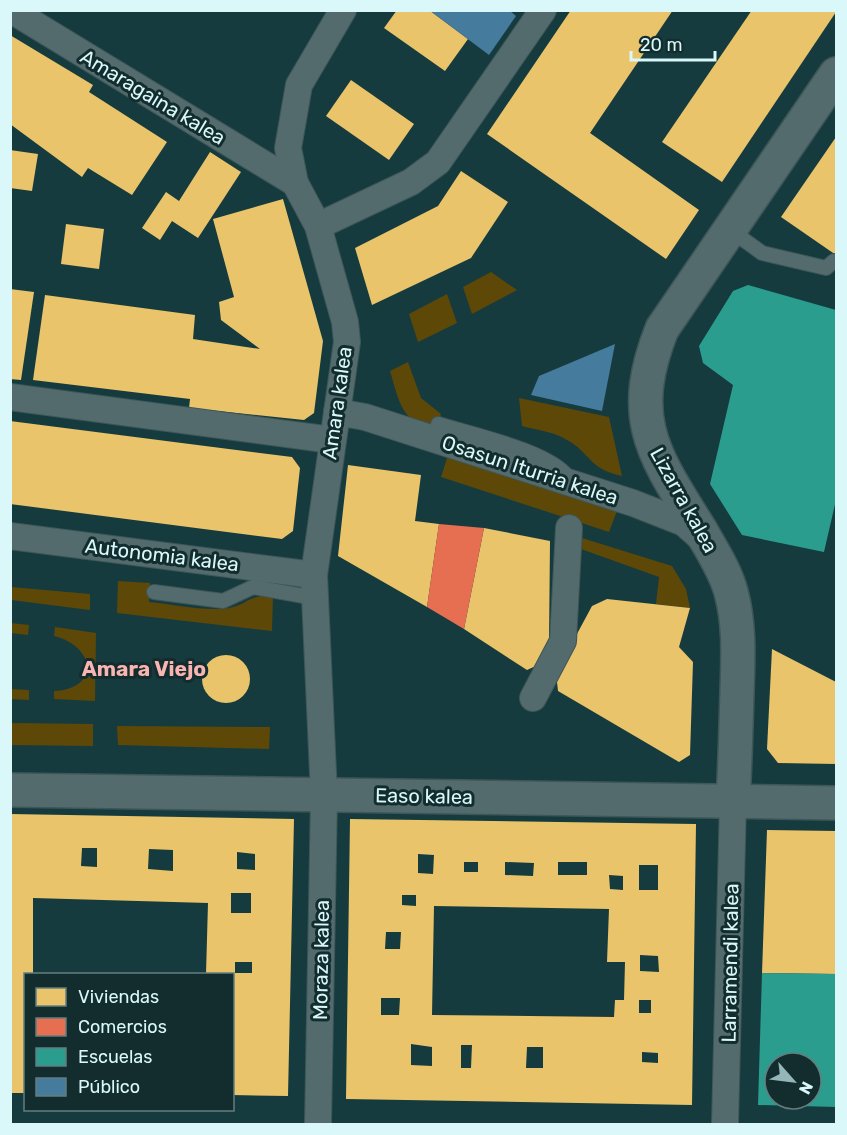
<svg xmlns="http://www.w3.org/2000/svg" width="847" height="1135" font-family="Rubik,sans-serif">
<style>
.green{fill:#5d4808}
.homes{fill:#e9c46a;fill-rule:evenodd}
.shops{fill:#e76f51}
.schools{fill:#2a9d8f;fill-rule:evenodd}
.public{fill:#457b9d}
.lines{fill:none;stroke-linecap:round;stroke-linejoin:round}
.lane-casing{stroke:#3e5658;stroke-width:16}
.street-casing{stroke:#3e5658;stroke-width:28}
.secondary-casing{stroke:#3e5658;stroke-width:36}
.lane{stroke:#536b6c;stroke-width:14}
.street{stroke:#536b6c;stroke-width:26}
.secondary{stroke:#536b6c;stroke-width:33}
.labels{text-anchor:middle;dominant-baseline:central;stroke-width:6;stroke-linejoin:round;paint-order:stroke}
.street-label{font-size:20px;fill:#daf8f9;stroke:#132c2e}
.neighbourhood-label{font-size:21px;font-weight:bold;fill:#f9b5b2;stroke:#132c2e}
</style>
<rect width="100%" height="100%" fill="#153b3e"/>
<g class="green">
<polygon points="491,272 517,290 472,314 463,287"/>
<polygon points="447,294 457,323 418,342 409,314"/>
<path d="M408,362l13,36 20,16 -7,18c-34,-14 -34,-28 -44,-61z"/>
<path d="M519,398l90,19 13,59c-35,-8 -30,-22 -55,-36 -12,-8 -31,-10 -45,-14z"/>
<polygon points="448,455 617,511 609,532 441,477"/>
<polygon points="582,538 672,566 686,589 690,608 656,604 659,577 581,549"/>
<path d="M118,581l32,2 -1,19c23,2 58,10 80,6 18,-3 20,-14 44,-12l-1,35 -155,-18z"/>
<polygon points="11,587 90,594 90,610 11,600"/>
<polygon points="10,623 29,625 28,635 11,633"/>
<path d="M55,627l41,6 -1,68 -41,-2v-8c47,-2 41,-45 0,-55z"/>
<polygon points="11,689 29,690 29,700 11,699"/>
<polygon points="11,723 93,724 93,746 11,745"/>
<polygon points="117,726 270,727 269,749 118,745"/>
</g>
<g class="homes">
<polygon points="397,10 429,10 468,39 445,71 384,28"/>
<polygon points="571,10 673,10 590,133 699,210 666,259 487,134"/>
<polygon points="752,10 836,12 722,182 662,142"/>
<polygon points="10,35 93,85 89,92 167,142 132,195 88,168 82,177 10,124"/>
<polygon points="351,80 414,124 389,160 326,116"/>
<polygon points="836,137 836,255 781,217"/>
<polygon points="10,150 38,154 32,191 10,188"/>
<polygon points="210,152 241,172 198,238 172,221 160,240 142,228 166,192 179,201"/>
<polygon points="461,171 508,202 471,258 372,305 355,248 438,206"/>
<polygon points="283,199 323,341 314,413 304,420 189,408 190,399 33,380 45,295 195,315 193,339 260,349 221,320 219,302 234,297 213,219"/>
<polygon points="66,224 104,229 99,269 61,264"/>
<polygon points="10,289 34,292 21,380 10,379"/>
<polygon points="10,421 292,457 300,468 293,531 282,539 10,504"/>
<polygon points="348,465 421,475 415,521 439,524 427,607 338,556"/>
<polygon points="484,528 550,541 549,644 538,665 527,670 464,629"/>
<polygon points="607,599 690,608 679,647 693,662 690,755 679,762 558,691 556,673 592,606"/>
<polygon points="772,649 836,682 836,764 778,763 767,749"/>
<circle cx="226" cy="679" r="24"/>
<path d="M10,814l284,5 -6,277 -56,-1v-121h-26l2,-71 -175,-5v76h-7v119h-16zM82,848h15v19l-16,-1zM149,849l24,1v21l-25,-2zM237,852l18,2v16l-18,-1zM231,893h20v20h-20zM235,962h17v11h-17z"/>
<path d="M350,819l346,5 -4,281 -346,-6zM418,854l16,1 -1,19 -15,-1zM464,862h14v10h-14zM505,862l29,1 -1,13 -28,-1zM558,862h29v13h-29zM639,865h19v25h-19zM609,875l14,1v14l-13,-1zM402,895h14v11l-14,-1zM434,906l175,3 -2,53h18l-1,38h-9l-1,17 -182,-2zM386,932h15l-1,17h-15zM640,955l18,1 1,16 -19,-1zM381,998h19l-1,17h-18zM639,1000h12v13h-12zM411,1044l21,3v19l-21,-1zM461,1045h11l-1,23h-10zM527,1047h16v21h-17zM642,1052l16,1v10l-16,-1z"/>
<polygon points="767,830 836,831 836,974 762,973"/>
</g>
<polygon class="shops" points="439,524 484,528 464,629 427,607"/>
<g class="schools">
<polygon points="748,285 836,310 836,500 824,552 742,535 710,484 733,385 703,363 699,346 733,291"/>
<path d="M762,973l74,1v133l-78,-2zM775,1063h36v36h-36z"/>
</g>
<g class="public">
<polygon points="429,10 509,10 516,16 489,55"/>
<polygon points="615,344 602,411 531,395 539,376"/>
</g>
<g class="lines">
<defs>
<g id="lane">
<polyline points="729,229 762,253 826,268 834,261"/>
<path d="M438,424c32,10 116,28 131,55"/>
<polyline points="154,592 223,601 253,587 315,598"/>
</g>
<g id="street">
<polyline points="11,10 295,183"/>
<polyline points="318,226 411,182 438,162 543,10"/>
<polyline points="10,397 332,440"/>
<polyline points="337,412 365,417 633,503 684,523 702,539"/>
<polyline points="10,536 314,575"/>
<polyline points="533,698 563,641 569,528"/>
<polyline points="318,1124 324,795 314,575 347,342 345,322 318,226 295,183 288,148 299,85 343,10"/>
<polyline points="725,1124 733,801"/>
</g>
<g id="secondary">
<polyline points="10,790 836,803"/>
<path d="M733,801c2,-36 3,-73 4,-109 1,-34 3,-67 -6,-100 -6,-22 -19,-41 -30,-61 -47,-76 -75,-111 -39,-202l174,-255"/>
</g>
</defs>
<use href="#lane" class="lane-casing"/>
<use href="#street" class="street-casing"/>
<use href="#secondary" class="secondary-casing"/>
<use href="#lane" class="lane"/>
<use href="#street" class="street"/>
<use href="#secondary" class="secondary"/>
</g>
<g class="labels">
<g class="street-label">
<text transform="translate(153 97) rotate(31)">Amaragaina kalea</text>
<text transform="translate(337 403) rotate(-82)">Amara kalea</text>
<text transform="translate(530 470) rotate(18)">Osasun Iturria kalea</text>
<text transform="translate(684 500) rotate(61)">Lizarra kalea</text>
<text transform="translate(162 555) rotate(7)">Autonomia kalea</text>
<text transform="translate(424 796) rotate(1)">Easo kalea</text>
<text transform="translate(321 960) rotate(-89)">Moraza kalea</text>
<text transform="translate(730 963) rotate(-89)">Larramendi kalea</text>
</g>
<g class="neighbourhood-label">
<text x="144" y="668">Amara Viejo</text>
</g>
</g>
<rect width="847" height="1135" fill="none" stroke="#daf8f9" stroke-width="24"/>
<rect x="24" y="973" width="210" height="138" fill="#132c2e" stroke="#637e7f" stroke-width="1.5"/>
<rect x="36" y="988" width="30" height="18" fill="#e9c46a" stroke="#637e7f" stroke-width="1.5"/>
<text x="78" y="1003" font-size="18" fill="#daf8f9">Viviendas</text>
<rect x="36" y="1018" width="30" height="18" fill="#e76f51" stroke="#637e7f" stroke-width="1.5"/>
<text x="78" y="1033" font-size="18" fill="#daf8f9">Comercios</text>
<rect x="36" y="1048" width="30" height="18" fill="#2a9d8f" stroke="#637e7f" stroke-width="1.5"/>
<text x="78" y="1063" font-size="18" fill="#daf8f9">Escuelas</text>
<rect x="36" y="1078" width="30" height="18" fill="#457b9d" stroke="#637e7f" stroke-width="1.5"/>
<text x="78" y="1093" font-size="18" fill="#daf8f9">Público</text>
<g transform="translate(793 1081) rotate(118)"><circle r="28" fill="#132c2e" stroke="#637e7f" stroke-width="1.5"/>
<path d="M0-4.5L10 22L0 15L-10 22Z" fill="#95b6b8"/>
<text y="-9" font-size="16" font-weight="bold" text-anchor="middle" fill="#daf8f9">N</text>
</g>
<path d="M631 51v9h84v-9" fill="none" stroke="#daf8f9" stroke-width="3"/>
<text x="640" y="51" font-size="18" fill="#daf8f9" stroke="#132c2e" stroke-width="4.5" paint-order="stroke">20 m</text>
</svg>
